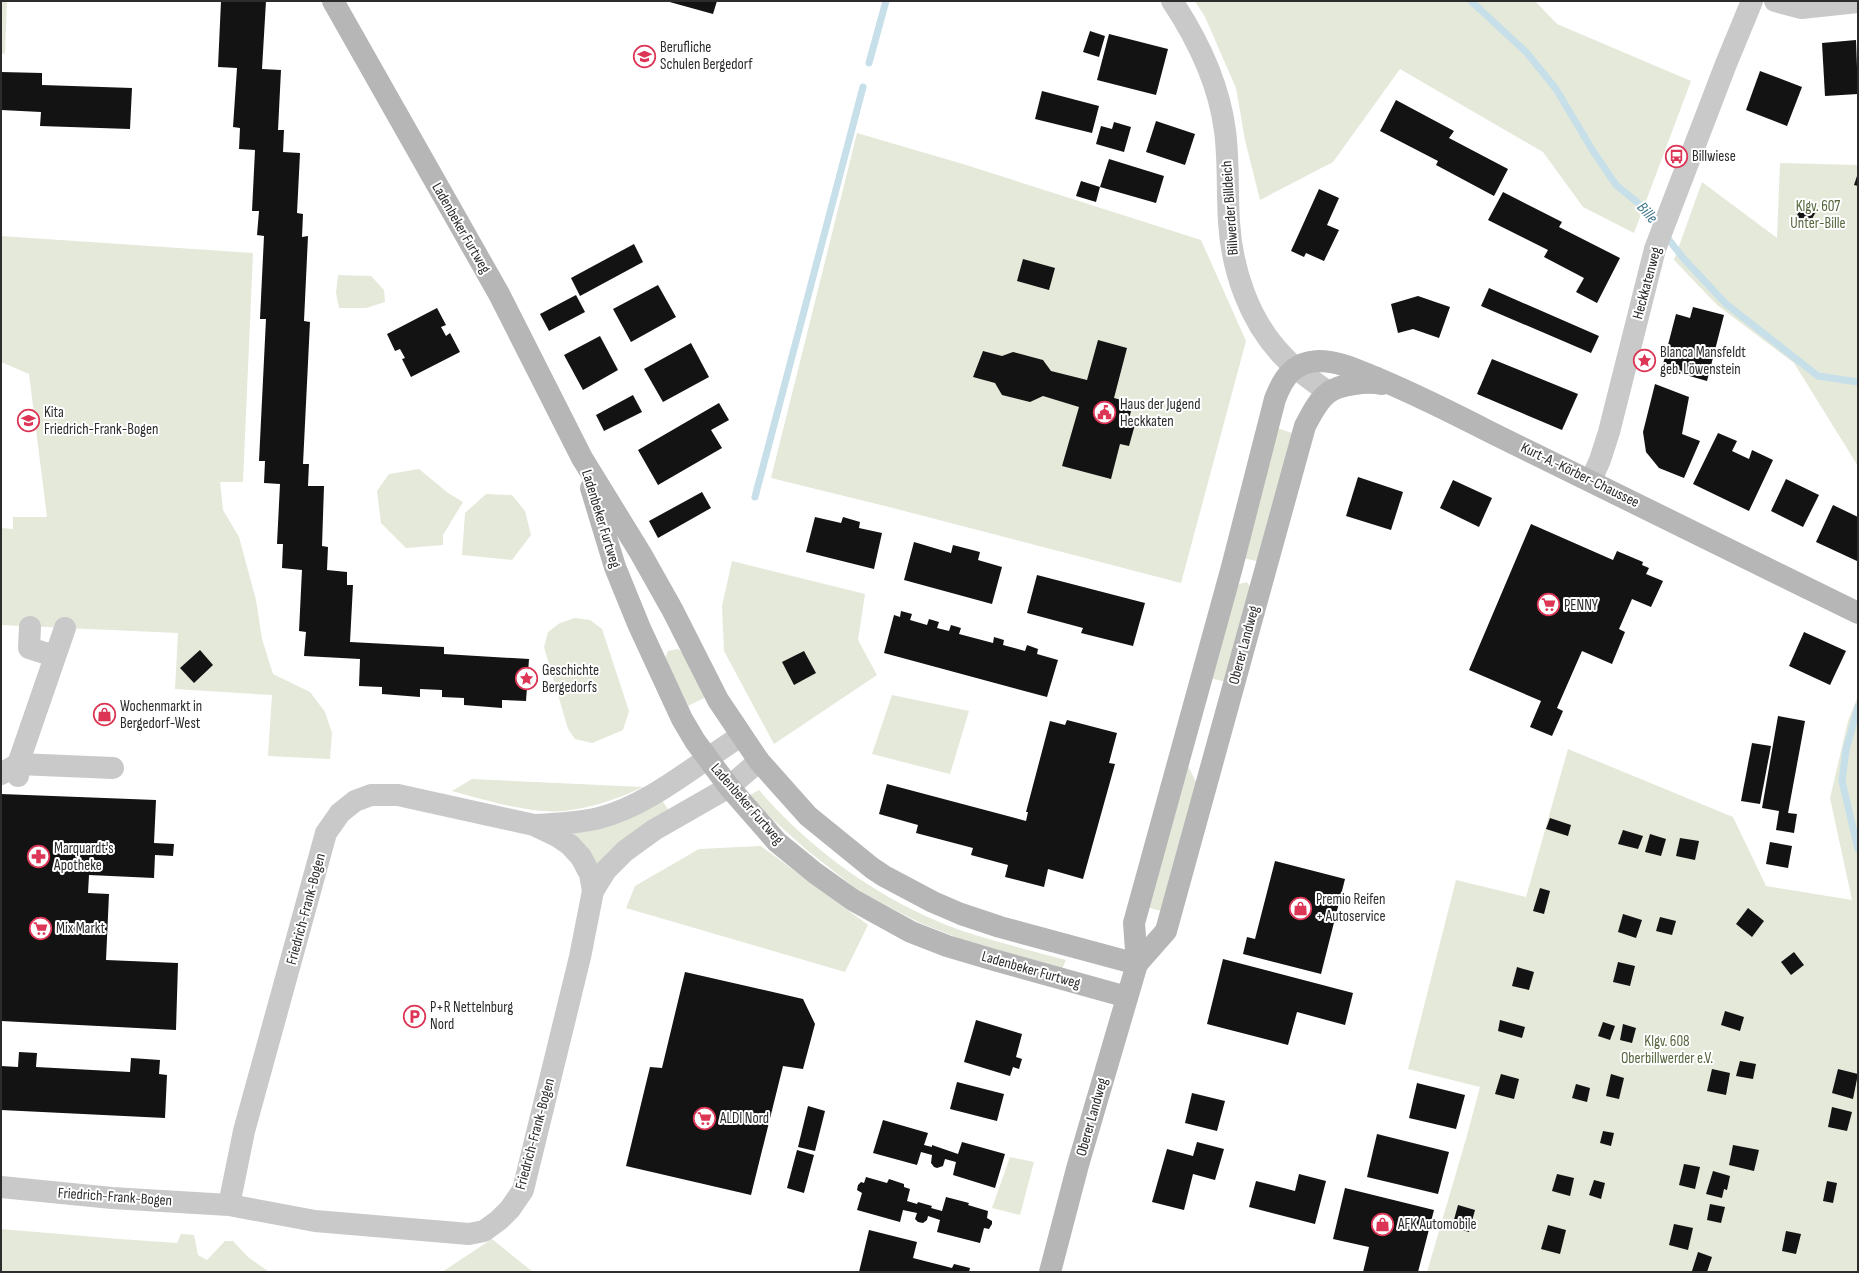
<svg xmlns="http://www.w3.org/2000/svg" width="1859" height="1273" font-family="'Sofia Sans Condensed',sans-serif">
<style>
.green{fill:#e4e9da}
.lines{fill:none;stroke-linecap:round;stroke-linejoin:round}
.stream{stroke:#c6dfe9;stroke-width:7}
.building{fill:#131313}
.street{stroke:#c9c9c9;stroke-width:22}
.secondary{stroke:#b6b6b6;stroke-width:22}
.labels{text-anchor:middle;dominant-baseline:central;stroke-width:4;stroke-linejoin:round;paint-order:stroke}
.poi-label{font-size:15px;fill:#2c2c2c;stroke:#fff;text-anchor:start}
.park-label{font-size:15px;fill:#54653c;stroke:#fff}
.street-label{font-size:15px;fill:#2c2c2c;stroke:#fff}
.water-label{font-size:16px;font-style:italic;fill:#3f758a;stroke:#fff}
</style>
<rect width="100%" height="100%" fill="#fff"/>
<g class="green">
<polygon points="1,1 7,1 5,54 1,53"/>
<polygon points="1195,1 1535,1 1557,24 1691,81 1634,233 1583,207 1543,152 1400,69 1333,162 1260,200 1245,140 1236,88 1205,17"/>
<polygon points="857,133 963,164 1201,240 1246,341 1181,583 889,507 771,478"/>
<polygon points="1780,163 1858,165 1858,466 1794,363 1717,305 1674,260 1702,182 1777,238"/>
<polygon points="1,236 253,253 243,482 220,482 223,510 239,537 256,600 262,639 273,674 310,692 325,712 332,733 330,759 268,756 272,695 175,689 178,633 1,625 1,528 13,529 13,517 47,517 29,374 1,362"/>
<polygon points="338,275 371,276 384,290 385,302 366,308 339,308 336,293"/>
<polygon points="1277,428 1295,434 1261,562 1243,558"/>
<polygon points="419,469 448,493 463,502 443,535 443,545 406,548 381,523 377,491 389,474"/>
<polygon points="486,494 512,495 525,511 531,535 512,560 462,555 465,513"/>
<polygon points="732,561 865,594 858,640 877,675 774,744 724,651 722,606"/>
<polygon points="1247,582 1251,588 1226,682 1210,678 1234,592 1239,584"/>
<polygon points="575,618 590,620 602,629 629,711 623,730 592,743 575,739 568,729 544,647 548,632 560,623"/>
<polygon points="678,649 682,652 706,697 688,706 665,658 668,651"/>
<polygon points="892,695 969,711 950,774 872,754"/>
<polygon points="1858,696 1858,1272 1427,1272 1466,1139 1480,1087 1408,1069 1456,880 1526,897 1568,749 1733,817 1766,886 1852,900 1830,798 1848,721"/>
<polygon points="1186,762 1198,786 1164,912 1147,907"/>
<path d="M472,779l171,8c-25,12 -52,21 -79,24 -34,3 -79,-11 -112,-20z"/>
<path d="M759,790c56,65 133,119 216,145 30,9 61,17 91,25l-4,9 -91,-26 -51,-20 -61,-32 -51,-40 -36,-32 -22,-24z"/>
<polygon points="661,799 670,812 601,863 595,865 574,835 573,832"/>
<polygon points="761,846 868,925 845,972 626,908 635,886 699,849"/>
<polygon points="1010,1157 1034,1162 1020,1215 992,1208"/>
<polygon points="1,1229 120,1239 177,1243 181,1234 194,1235 198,1255 207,1260 225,1241 233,1241 248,1257 269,1272 1,1272"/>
<polygon points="492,1239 533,1272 442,1272"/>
</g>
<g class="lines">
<g class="stream">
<polyline points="1471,1 1527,53 1556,89 1593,151 1616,185 1643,207 1684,259 1726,304 1818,376 1858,382"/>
<polyline points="869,63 886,1"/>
<polyline points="755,497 863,87"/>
<polyline points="1858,707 1846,750 1842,781 1858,849"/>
</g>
</g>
<g class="building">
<polygon points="221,1 266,1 262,69 281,70 278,130 284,130 283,152 300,153 297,213 303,214 302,237 308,236 304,321 310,322 303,464 309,464 308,486 324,486 322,546 328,547 327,570 347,572 347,585 353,585 350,642 444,647 444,654 529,659 526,701 502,700 502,708 464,705 464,698 442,697 442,690 420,689 420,697 382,694 382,687 359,686 360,659 304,656 306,632 299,631 302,570 282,568 283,544 277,544 280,484 264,483 265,461 259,461 266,319 260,319 264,236 257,235 259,211 252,211 255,150 239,149 240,128 233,127 237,68 218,67"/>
<polygon points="666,1 717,1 713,14"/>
<polygon points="1090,31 1105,36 1099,57 1083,52"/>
<polygon points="1109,34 1168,49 1156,95 1097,80"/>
<polygon points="1856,40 1858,94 1825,96 1822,43"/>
<polygon points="1760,71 1802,87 1787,126 1746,110"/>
<polygon points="1,72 42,73 42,85 132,88 130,129 40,126 41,112 1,110"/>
<polygon points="1042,91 1099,106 1092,133 1035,119"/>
<polygon points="1396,100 1454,131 1449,138 1508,169 1494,196 1436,165 1438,161 1380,131"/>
<polygon points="1156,121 1195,134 1185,165 1146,152"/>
<polygon points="1114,122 1131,127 1124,152 1096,144 1101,126 1112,129"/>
<polygon points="1109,159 1164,176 1156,203 1100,187"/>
<polygon points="1858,173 1858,186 1854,185"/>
<polygon points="1081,181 1100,187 1096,202 1076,196"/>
<polygon points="1319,189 1339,198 1327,225 1339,230 1324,261 1306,253 1304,257 1291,251"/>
<polygon points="1503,192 1562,222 1559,227 1620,258 1597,303 1576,292 1584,278 1544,257 1548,250 1488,220"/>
<polygon points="1804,202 1817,210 1809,224 1796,217"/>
<polygon points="634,244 643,262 580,296 571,278"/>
<polygon points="1023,259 1055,268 1049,290 1017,281"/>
<polygon points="658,285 676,317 631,342 613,309"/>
<polygon points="1489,288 1599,336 1591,353 1481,306"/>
<polygon points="576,295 585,312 549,331 540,314"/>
<polygon points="1418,296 1450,307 1439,338 1413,329 1398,333 1391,304"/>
<polygon points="1693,307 1724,315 1707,381 1672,371 1671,366 1663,364 1676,314 1690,318"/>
<polygon points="437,308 446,325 441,327 446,336 450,333 460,352 411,377 402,359 405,358 400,349 395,351 387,334"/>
<polygon points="600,336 618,370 583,390 564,355"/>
<polygon points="1098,340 1127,348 1114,398 1133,403 1129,419 1136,421 1129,446 1120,444 1111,479 1062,466 1079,407 1043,396 1030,402 1002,395 995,383 973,377 983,351 1002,356 1013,352 1043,360 1051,371 1087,380"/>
<polygon points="691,343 709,377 663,402 644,369"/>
<polygon points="1492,359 1578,394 1562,430 1477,394"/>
<polygon points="1655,384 1689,397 1682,434 1700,441 1684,478 1659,468 1646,452 1643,432"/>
<polygon points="633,395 642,412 604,431 596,415"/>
<polygon points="719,403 729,420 711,430 722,448 658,485 638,450"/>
<polygon points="1718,433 1737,441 1732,451 1749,459 1752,450 1773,460 1749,511 1693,484"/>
<polygon points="1358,477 1403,492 1391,530 1346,516"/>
<polygon points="1786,479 1819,495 1803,527 1771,511"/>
<polygon points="1453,480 1492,498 1479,527 1440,508"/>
<polygon points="702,492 711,508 658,538 649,521"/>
<polygon points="1833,505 1858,517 1857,561 1816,542"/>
<polygon points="815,517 841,523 843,517 860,522 859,528 882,533 874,569 806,552"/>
<polygon points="1531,524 1613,560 1617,551 1643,562 1642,565 1649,568 1646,574 1663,581 1651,607 1632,599 1619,629 1625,632 1612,664 1582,651 1557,708 1563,711 1552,736 1530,727 1541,701 1469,670"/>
<polygon points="914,542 951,553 953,545 980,552 978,560 1002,567 992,604 904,580"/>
<polygon points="1037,575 1145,603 1133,646 1081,633 1083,628 1027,613"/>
<polygon points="901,611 912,614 910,620 927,625 929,619 939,622 937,628 949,631 951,625 961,628 959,634 993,643 994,637 1004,640 1003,645 1025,651 1027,645 1038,649 1037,654 1058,660 1047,697 884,653 894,615 900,617"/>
<polygon points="1804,632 1846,651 1830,685 1789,666"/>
<polygon points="200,650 213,665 194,683 180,668"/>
<polygon points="804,651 816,673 794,685 782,662"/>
<polygon points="1778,716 1805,721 1788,813 1797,814 1794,833 1776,830 1779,811 1762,808"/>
<polygon points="1067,720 1117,733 1109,763 1115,764 1083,879 1048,869 1044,887 1005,877 1008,865 971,855 973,848 916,833 918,825 879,814 887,784 1026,821 1028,812 1026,812 1050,721 1065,725"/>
<polygon points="1752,743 1771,746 1760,804 1741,801"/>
<polygon points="1,794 156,800 154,843 174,844 173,856 155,855 154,878 89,875 88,893 109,894 106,960 178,963 176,1030 1,1021"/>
<polygon points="1550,818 1571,825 1568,836 1546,829"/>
<polygon points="1623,830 1643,836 1638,849 1618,844"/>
<polygon points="1650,834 1666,839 1661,856 1645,852"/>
<polygon points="1680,838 1699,841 1695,860 1676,856"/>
<polygon points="1770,842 1792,846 1788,868 1766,864"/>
<polygon points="1275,861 1345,879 1321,974 1243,954 1247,937 1255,939"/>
<polygon points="1540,888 1550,891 1544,914 1533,911"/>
<polygon points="1748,908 1764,921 1752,937 1736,924"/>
<polygon points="1623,914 1642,920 1636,938 1618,932"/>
<polygon points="1660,917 1676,921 1672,935 1656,931"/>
<polygon points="1794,952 1804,965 1791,975 1781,962"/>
<polygon points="1223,959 1353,993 1345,1025 1297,1012 1288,1045 1207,1024"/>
<polygon points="1618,962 1635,966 1630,986 1613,982"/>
<polygon points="1517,967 1534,972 1529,990 1512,986"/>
<polygon points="685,972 803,999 815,1024 803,1069 783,1066 751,1195 626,1166 650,1067 662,1068"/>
<polygon points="1725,1011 1744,1017 1740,1031 1721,1025"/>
<polygon points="976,1020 1022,1034 1016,1057 1022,1059 1019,1069 1013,1067 1010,1076 964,1062"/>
<polygon points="1500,1020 1525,1027 1522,1038 1498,1031"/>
<polygon points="1603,1022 1615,1026 1610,1040 1598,1036"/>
<polygon points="1623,1024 1636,1028 1632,1043 1620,1040"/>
<polygon points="19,1052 37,1053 36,1067 130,1072 131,1058 160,1060 159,1074 167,1075 165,1118 1,1110 1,1066 18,1067"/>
<polygon points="1740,1061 1756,1064 1753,1079 1736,1076"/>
<polygon points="1712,1069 1730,1073 1726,1095 1707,1091"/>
<polygon points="1838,1069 1858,1074 1853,1099 1832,1093"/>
<polygon points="1501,1074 1519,1079 1514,1099 1495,1094"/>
<polygon points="1611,1074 1624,1078 1619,1099 1606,1096"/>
<polygon points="957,1082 1004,1094 997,1121 950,1109"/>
<polygon points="1417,1083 1465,1095 1456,1129 1409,1118"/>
<polygon points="1576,1084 1590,1088 1587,1102 1572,1098"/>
<polygon points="1192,1093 1225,1101 1217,1131 1185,1123"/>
<polygon points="808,1106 825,1111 815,1151 798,1147"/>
<polygon points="1832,1107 1852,1112 1847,1131 1828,1127"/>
<polygon points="883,1120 928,1133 924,1145 932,1147 932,1145 958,1154 962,1142 1005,1154 995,1188 953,1175 956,1162 945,1159 943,1166 937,1168 934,1167 931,1163 932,1155 921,1152 917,1165 873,1153"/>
<polygon points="1603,1131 1614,1133 1611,1146 1600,1143"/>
<polygon points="1377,1134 1449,1152 1438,1194 1367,1177"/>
<polygon points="1197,1142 1224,1149 1215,1180 1193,1174 1184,1210 1152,1202 1167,1149 1193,1156"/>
<polygon points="1733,1145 1759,1150 1754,1171 1729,1165"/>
<polygon points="797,1150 814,1155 804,1193 787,1188"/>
<polygon points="1684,1164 1700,1167 1695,1189 1679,1185"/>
<polygon points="1713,1171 1730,1176 1727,1190 1724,1189 1722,1198 1706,1194"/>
<polygon points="1299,1174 1326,1181 1315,1224 1249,1207 1256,1181 1295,1191"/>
<polygon points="1557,1174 1574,1178 1570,1196 1552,1191"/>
<polygon points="866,1177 887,1183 889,1179 904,1184 904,1187 910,1189 907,1201 917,1204 918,1202 932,1206 931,1208 942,1211 946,1197 969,1203 968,1205 988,1211 987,1218 992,1221 992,1224 989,1229 984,1228 980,1243 937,1232 940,1220 928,1216 927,1220 923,1223 918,1222 915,1219 917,1213 903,1210 900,1222 857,1210 862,1193 857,1190 858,1185 861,1182 864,1183"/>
<polygon points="1594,1180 1605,1183 1601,1199 1589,1195"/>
<polygon points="1827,1181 1837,1183 1833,1203 1823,1201"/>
<polygon points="1345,1188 1434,1210 1418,1272 1363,1272 1369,1247 1333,1239"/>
<polygon points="1710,1204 1725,1207 1721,1223 1707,1220"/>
<polygon points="1458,1205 1475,1210 1469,1232 1452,1227"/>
<polygon points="1674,1224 1693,1228 1688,1250 1669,1245"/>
<polygon points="1548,1225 1566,1230 1560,1254 1541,1249"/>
<polygon points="869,1230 917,1242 913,1258 952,1268 954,1264 970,1268 969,1272 859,1272"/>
<polygon points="1786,1231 1801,1234 1796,1254 1782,1251"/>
<polygon points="1698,1252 1712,1257 1707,1272 1692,1271"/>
</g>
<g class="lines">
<g class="street">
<path d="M1172,1c26,39 47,83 53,130 4,30 2,61 4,91 3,48 20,99 54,134 13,14 30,25 45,36"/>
<polyline points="1775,1 1801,8 1858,2"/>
<polyline points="1591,480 1600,460 1609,432 1655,249 1726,64 1752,1"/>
<polyline points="30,627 29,648 54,656"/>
<polyline points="1,774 18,764 113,768"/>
<polyline points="18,776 18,764 65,628"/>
<path d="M535,825c22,-1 43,-2 64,-7 51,-13 97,-54 142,-82"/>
<polyline points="593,891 606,870 625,851 654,830 729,787 759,761"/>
<polyline points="1,1187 112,1198 229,1205 315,1221 469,1234 484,1231 499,1220 510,1209 523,1190 580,957 593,891 590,874 581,857 570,845 557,836 534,825 398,795 371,795 355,801 340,813 326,833 244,1131 229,1205"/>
</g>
<g class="secondary">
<polyline points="333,1 499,294 582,458 641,554 673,611 718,700 759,761 808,816 872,868 884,876 933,902 961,914 1000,927 1137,964"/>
<polyline points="591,488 615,567 639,626 682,719 695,741 729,787 777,842 815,873 853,900 911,932 947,946 994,960 1127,997"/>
<path d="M1137,964l29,-33 139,-505c6,-11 13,-26 23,-33 11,-9 40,-12 54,-9"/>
<path d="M1050,1272l28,-107 59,-201 -3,-41 98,-356 43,-168c8,-21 18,-37 44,-38 21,0 40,10 60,18 38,16 76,35 113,54 122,60 244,120 366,180"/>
</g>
</g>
<defs>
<symbol id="university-ring" viewBox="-11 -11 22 22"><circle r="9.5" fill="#fff" stroke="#dc3555" stroke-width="1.5"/><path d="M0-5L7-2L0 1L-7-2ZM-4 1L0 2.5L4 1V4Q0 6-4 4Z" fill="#dc3555"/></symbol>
<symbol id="bus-ring" viewBox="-11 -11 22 22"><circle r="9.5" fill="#fff" stroke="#dc3555" stroke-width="1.5"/><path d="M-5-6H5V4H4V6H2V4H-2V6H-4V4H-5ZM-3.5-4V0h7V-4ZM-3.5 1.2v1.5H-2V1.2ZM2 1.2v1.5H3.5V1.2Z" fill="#dc3555"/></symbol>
<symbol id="sight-ring" viewBox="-11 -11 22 22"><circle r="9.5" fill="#fff" stroke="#dc3555" stroke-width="1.5"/><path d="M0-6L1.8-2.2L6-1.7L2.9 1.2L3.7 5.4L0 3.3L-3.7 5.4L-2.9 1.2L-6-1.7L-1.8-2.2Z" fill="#dc3555"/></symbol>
<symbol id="civic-ring" viewBox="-11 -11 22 22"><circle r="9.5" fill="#fff" stroke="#dc3555" stroke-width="1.5"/><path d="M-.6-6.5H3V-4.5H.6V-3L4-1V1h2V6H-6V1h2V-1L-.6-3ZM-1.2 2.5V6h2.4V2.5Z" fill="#dc3555"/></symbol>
<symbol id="school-ring" viewBox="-11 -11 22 22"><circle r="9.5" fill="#fff" stroke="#dc3555" stroke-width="1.5"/><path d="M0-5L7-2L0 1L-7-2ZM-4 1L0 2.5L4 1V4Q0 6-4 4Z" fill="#dc3555"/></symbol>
<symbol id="supermarket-ring" viewBox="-11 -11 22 22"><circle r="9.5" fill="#fff" stroke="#dc3555" stroke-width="1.5"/><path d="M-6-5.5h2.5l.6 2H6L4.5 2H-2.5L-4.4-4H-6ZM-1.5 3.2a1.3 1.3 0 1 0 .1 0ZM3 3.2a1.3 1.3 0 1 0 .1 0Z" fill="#dc3555"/></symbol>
<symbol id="shop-ring" viewBox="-11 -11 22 22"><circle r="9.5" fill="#fff" stroke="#dc3555" stroke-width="1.5"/><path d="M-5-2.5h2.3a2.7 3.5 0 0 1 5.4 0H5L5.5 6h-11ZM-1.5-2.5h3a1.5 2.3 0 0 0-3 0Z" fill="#dc3555"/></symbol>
<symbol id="pharmacy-ring" viewBox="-11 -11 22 22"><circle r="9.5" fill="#fff" stroke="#dc3555" stroke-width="1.5"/><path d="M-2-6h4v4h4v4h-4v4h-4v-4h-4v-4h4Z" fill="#dc3555"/></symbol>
<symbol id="parking-ring" viewBox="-11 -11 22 22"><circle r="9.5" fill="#fff" stroke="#dc3555" stroke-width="1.5"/><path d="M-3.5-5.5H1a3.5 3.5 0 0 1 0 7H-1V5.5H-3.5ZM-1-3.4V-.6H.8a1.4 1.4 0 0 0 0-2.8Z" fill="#dc3555"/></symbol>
</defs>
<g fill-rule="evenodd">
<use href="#university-ring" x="632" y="44" width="25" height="25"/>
<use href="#bus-ring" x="1664" y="144" width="25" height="25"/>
<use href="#sight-ring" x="1632" y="348" width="25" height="25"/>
<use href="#civic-ring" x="1092" y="400" width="25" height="25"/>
<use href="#school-ring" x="16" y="408" width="25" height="25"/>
<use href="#supermarket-ring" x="1536" y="592" width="25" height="25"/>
<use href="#sight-ring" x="514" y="666" width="25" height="25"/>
<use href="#shop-ring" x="92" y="702" width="25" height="25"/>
<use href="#pharmacy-ring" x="26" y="844" width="25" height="25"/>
<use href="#shop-ring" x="1288" y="896" width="25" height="25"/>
<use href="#supermarket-ring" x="28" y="916" width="25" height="25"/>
<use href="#parking-ring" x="402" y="1004" width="25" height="25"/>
<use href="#supermarket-ring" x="692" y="1106" width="25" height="25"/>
<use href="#shop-ring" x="1370" y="1212" width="25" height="25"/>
</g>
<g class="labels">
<g class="poi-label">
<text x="660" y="47">Berufliche<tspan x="660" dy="17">Schulen Bergedorf</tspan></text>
<text x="1692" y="156">Billwiese</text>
<text x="1660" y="352">Blanca Mansfeldt<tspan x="1660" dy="17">geb. Löwenstein</tspan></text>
<text x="1120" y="404">Haus der Jugend<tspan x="1120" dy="17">Heckkaten</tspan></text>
<text x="44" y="412">Kita<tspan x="44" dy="17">Friedrich-Frank-Bogen</tspan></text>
<text x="1564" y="605">PENNY</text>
<text x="542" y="670">Geschichte<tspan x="542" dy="17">Bergedorfs</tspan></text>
<text x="120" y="706">Wochenmarkt in<tspan x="120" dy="17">Bergedorf-West</tspan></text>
<text x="54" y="848">Marquardt's<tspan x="54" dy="17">Apotheke</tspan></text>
<text x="1316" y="899">Premio Reifen<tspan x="1316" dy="17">+ Autoservice</tspan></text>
<text x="56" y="928">Mix Markt</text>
<text x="430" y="1007">P+R Nettelnburg<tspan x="430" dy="17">Nord</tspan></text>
<text x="720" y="1118">ALDI Nord</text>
<text x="1398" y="1224">AFK Automobile</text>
</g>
<g class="park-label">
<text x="1818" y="206">Klgv. 607<tspan x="1818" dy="17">Unter-Bille</tspan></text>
<text x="1667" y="1041">Klgv. 608<tspan x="1667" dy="17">Oberbillwerder e.V.</tspan></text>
</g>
<g class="street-label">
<text transform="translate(1230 208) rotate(-94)">Billwerder Billdeich</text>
<text transform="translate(461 228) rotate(60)">Ladenbeker Furtweg</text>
<text transform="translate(1647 283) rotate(-75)">Heckkatenweg</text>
<text transform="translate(1580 475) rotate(26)">Kurt-A.-Körber-Chaussee</text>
<text transform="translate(601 519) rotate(73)">Ladenbeker Furtweg</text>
<text transform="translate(1244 645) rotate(-75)">Oberer Landweg</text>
<text transform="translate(747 804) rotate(49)">Ladenbeker Furtweg</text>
<text transform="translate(306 909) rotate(-75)">Friedrich-Frank-Bogen</text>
<text transform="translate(1031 970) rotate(16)">Ladenbeker Furtweg</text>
<text transform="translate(1092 1117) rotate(-74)">Oberer Landweg</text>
<text transform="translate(535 1134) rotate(-75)">Friedrich-Frank-Bogen</text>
<text transform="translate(115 1197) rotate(4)">Friedrich-Frank-Bogen</text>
</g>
<g class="water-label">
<text transform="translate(1647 213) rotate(48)">Bille</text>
</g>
</g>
<rect width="1859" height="1273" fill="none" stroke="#2c2c2c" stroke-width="4"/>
</svg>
